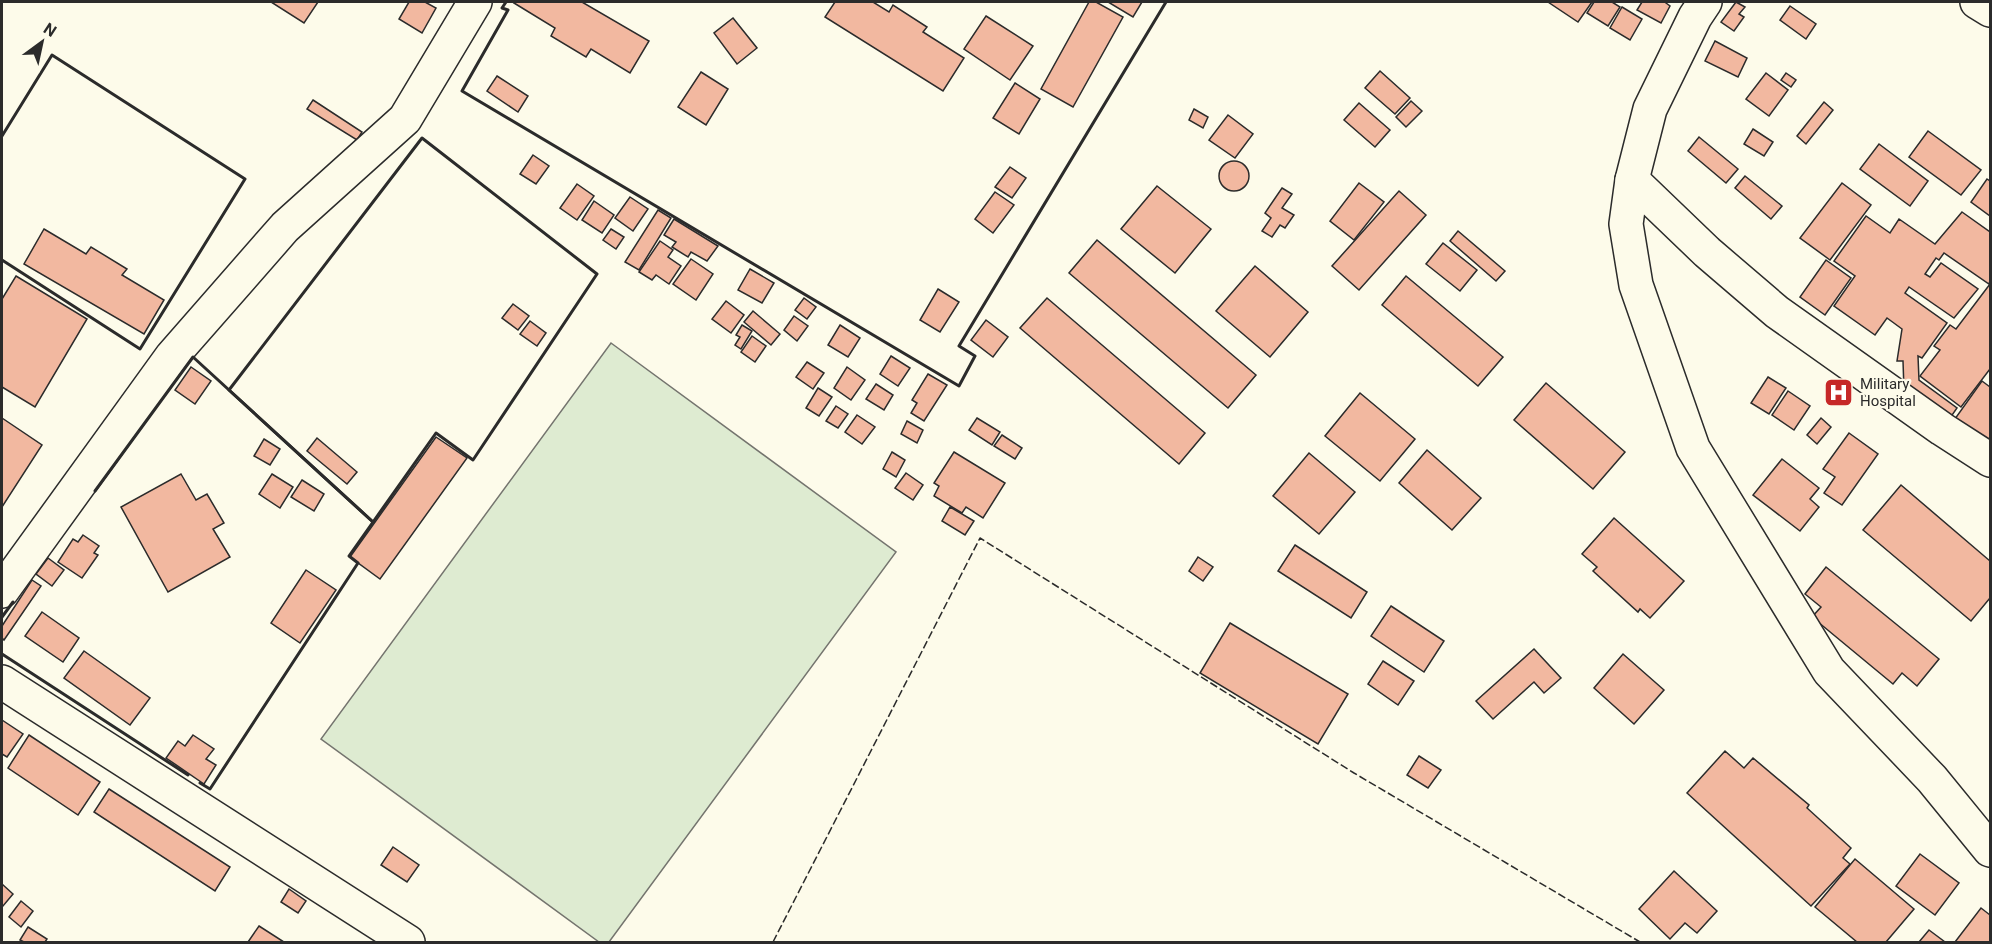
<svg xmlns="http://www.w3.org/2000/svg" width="1992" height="944" font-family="Roboto,sans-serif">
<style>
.green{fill:#deebd1;stroke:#74746e;stroke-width:1.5}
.building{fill:#f2b8a0;stroke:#2b2b2b;stroke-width:1.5}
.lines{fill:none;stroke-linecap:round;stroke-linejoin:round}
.minor-casing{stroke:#2b2b2b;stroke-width:36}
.major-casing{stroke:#2b2b2b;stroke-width:36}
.minor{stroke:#fdfbea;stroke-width:33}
.major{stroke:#fdfbea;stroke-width:33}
.fence{stroke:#2b2b2b;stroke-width:1.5;stroke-dasharray:8 3;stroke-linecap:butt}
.wall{stroke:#2b2b2b;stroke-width:3}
.labels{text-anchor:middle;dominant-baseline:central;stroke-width:4.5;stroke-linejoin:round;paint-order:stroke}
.poi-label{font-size:15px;fill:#2b2b2b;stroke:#fdfbea;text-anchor:start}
</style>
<rect width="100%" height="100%" fill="#fdfbea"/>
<polygon class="green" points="611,343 896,552 609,942 599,942 321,739"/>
<g class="building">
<polygon points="271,2 318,2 304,23"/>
<polygon points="409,2 425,2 436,8 422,33 399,19"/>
<polygon points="515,2 582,2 649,41 630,73 591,49 586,57 551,36 555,28 514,3"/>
<polygon points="835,2 873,2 889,12 893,5 927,27 923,32 964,58 943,91 825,17"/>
<polygon points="1089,2 1096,2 1123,17 1073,107 1041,89"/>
<polygon points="1108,2 1142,2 1133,17"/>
<polygon points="1548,2 1592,2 1578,22"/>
<polygon points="1594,2 1612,2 1620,7 1608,26 1587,13"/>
<polygon points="1642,2 1667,2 1666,3 1670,6 1661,23 1637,10"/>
<polygon points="1736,2 1745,7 1739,14 1744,17 1734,31 1721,22"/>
<polygon points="1790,6 1816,24 1806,39 1780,20"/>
<polygon points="1622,7 1642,19 1630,40 1610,28"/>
<polygon points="986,16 1033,46 1010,80 964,49"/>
<polygon points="733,18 757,48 737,64 714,33"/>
<polygon points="1715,41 1747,58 1738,77 1705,61"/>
<polygon points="1380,71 1410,98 1395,114 1365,88"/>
<polygon points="701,72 728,89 706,125 678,107"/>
<polygon points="1766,73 1788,90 1769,116 1746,99"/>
<polygon points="1786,73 1796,80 1791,87 1781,80"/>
<polygon points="497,76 528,96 518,112 487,91"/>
<polygon points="1015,83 1040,99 1019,134 993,118"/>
<polygon points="313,100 362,132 357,140 307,109"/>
<polygon points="1411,101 1422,111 1406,127 1396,117"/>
<polygon points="1824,102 1833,110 1806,144 1797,136"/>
<polygon points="1359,103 1390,130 1375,147 1344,120"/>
<polygon points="1194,109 1208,117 1203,128 1189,120"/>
<polygon points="1228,115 1253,134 1235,158 1209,140"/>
<polygon points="1753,129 1773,142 1764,156 1744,144"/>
<polygon points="1928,131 1981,170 1961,195 1909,157"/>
<polygon points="1699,137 1738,169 1726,183 1688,151"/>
<polygon points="1879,144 1928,181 1910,206 1860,169"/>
<polygon points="533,155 549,166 536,184 520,174"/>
<circle cx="1234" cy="176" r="15"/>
<polygon points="1010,167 1026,178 1012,198 995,187"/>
<polygon points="1745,176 1782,206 1771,219 1735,188"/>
<polygon points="1987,179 1990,181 1990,216 1971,202"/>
<polygon points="1359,183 1384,202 1354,240 1330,221"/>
<polygon points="1842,183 1871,205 1830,260 1800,238"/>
<polygon points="577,184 594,196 577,220 560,208"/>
<polygon points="1157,186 1211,229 1175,273 1121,229"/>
<polygon points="1282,188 1292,194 1282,208 1294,215 1285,228 1280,225 1272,237 1262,231 1271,218 1265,213"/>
<polygon points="1399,191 1426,215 1359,290 1332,266"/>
<polygon points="995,192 1014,205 993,233 975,219"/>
<polygon points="630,197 648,209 633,231 615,218"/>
<polygon points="594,201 614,215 602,233 582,220"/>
<polygon points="658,210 671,218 639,270 625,262"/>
<polygon points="1962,212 1990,232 1990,281 1989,284 1944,253 1939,260 1936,258 1925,274 1930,277 1941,263 1978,289 1954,318 1909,287 1905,293 1947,323 1922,358 1918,356 1919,380 1957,408 1948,421 1904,390 1903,361 1897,361 1902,329 1887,318 1875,335 1834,306 1855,276 1834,261 1866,216 1890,233 1899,219 1935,244"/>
<polygon points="674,219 718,246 707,261 691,252 688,257 672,247 676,242 664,235"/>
<polygon points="44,229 86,254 91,247 127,269 122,275 164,300 144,334 24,264"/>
<polygon points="611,229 624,237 616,249 603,240"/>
<polygon points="1458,231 1505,271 1496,281 1450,241"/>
<polygon points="1097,240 1256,375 1228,408 1069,273"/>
<polygon points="660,241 673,250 668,257 681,266 669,284 656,275 652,280 639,272"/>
<polygon points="1443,243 1477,270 1460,291 1426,264"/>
<polygon points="691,259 713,274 696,300 673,284"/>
<polygon points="1826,260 1851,278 1825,315 1800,297"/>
<polygon points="1255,266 1308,312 1270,357 1216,311"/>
<polygon points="750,269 774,283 762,303 738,290"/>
<polygon points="16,276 87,319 35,407 2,387 2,299"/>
<polygon points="1406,276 1503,357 1478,386 1382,305"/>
<polygon points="1990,284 1990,369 1961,407 1920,376 1940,350 1934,346 1950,325 1956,329"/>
<polygon points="938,289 959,302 940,332 920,320"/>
<polygon points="804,298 816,307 807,319 795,310"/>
<polygon points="1047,298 1205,433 1179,464 1020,328"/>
<polygon points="726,301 744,315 731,333 712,319"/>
<polygon points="513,304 529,316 518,330 502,318"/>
<polygon points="753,311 780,334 771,345 744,322"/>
<polygon points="794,316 808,326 797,341 784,330"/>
<polygon points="986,320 1008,337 993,357 971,340"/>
<polygon points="530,321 546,333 537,346 520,334"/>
<polygon points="742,325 752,331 741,349 735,345 740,337 736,335"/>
<polygon points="840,325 860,338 848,357 828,345"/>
<polygon points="752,336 766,346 755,362 741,352"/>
<polygon points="891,356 910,368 898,386 880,374"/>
<polygon points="807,362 824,373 813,389 796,377"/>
<polygon points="191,367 211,381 195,404 175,390"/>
<polygon points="847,367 865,380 851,400 834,388"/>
<polygon points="928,374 947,385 924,421 911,413 917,403 912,400"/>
<polygon points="1768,377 1786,388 1769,414 1751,403"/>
<polygon points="1982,381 1990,387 1990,450 1952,423"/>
<polygon points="1546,383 1625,452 1593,489 1514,420"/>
<polygon points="876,384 893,395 884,410 866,399"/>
<polygon points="818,388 832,397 819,416 806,408"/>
<polygon points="1788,391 1810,406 1794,430 1772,415"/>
<polygon points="1360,393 1415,439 1380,481 1325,436"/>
<polygon points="836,406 848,414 838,428 826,421"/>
<polygon points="857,415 875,427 862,444 845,432"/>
<polygon points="2,418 42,445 2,507"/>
<polygon points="977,418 1000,432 992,445 969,430"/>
<polygon points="1821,418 1831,427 1817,444 1807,435"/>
<polygon points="907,421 923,430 917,443 901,434"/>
<polygon points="1849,433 1878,454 1842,505 1824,493 1835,477 1823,469"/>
<polygon points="1002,435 1022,448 1015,459 994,446"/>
<polygon points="436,437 467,458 380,579 350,557"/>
<polygon points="317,438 357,472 347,484 307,451"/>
<polygon points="264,439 280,449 270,465 254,456"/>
<polygon points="1427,450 1481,498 1452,530 1399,483"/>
<polygon points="892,452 905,460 896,477 883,469"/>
<polygon points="954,452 1005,483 983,518 966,507 962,513 934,496 939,486 934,483"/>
<polygon points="1309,453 1355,492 1319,534 1273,496"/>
<polygon points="1782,459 1819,488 1810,499 1819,507 1800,531 1753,495"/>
<polygon points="906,473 923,485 913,500 895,488"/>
<polygon points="181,474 196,500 207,494 224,523 213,529 230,557 168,592 121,507"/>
<polygon points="272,474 293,487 280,508 259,494"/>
<polygon points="302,480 324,494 314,511 291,497"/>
<polygon points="1901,485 1990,561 1990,598 1971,621 1863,530"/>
<polygon points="950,507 974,521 965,535 942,521"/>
<polygon points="1614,518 1684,581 1650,618 1640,609 1638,612 1593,571 1597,567 1582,554"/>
<polygon points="83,535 99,546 94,553 98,555 82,578 58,562 73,539 78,542"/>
<polygon points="1295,545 1367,592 1351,618 1278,571"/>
<polygon points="1198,557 1213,567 1203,581 1189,571"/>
<polygon points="48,558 64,570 52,586 36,574"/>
<polygon points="1826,567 1939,659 1917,686 1902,673 1893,684 1812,617 1821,607 1805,594"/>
<polygon points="306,570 336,590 300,643 271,623"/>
<polygon points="32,580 41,586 4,640 2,638 2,626"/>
<polygon points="1391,606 1444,641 1424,672 1371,636"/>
<polygon points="42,612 79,638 63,662 25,636"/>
<polygon points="1230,623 1348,694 1318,744 1200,673"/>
<polygon points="1534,649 1561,678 1544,693 1534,682 1493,719 1476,701"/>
<polygon points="84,651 150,698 130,725 64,678"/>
<polygon points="1623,654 1664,690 1634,724 1594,688"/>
<polygon points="1383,661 1414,681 1398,705 1368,684"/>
<polygon points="2,720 23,734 7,757 2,754"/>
<polygon points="29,735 100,782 78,815 8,768"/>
<polygon points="193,735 214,749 206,759 216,765 204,784 166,758 178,741 185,746"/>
<polygon points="1725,751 1744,768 1753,758 1809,805 1807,808 1851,848 1843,858 1850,864 1811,906 1687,793"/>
<polygon points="1419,756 1441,770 1428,788 1407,775"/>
<polygon points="109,789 230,867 215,891 94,812"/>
<polygon points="393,847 419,865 407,882 381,865"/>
<polygon points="1920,854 1959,883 1935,915 1896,886"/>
<polygon points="1855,859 1914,909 1886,942 1857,942 1815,907"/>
<polygon points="1674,871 1717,911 1697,933 1685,923 1670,939 1639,909"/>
<polygon points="2,884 13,894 3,906 2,905"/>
<polygon points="289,889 306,901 298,913 281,902"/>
<polygon points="21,901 33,911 21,927 9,917"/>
<polygon points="1981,908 1990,915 1990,942 1955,942"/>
<polygon points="259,926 284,942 248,942"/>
<polygon points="28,927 47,939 45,942 24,942 20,940"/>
<polygon points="1929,930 1945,942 1919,942"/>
</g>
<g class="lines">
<defs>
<g id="minor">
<polyline points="1705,2 1695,17 1650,109 1632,180 1626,224 1636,285 1693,448 1829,671 1932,779 1990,850"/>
<polyline points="1632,180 1707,252 1777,312 1942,429 1990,460"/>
<polyline points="2,591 172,356 285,227 405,119 475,2"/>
<polyline points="2,682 408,942"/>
</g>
<polyline id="major" points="1977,2 1990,10"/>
</defs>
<use href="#minor" class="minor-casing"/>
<use href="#major" class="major-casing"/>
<use href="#minor" class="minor"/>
<use href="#major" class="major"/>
<polyline class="fence" points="773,942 980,538 1354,773 1640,942"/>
<g class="wall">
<polyline points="506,2 502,8 508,10 462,91 959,386 975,356 959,346 1166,2"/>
<polyline points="2,136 52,55 245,179 140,349 2,260"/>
<polygon points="422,138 597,274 473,460 436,433 373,522 229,390"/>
<polyline points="95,491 193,357 373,522 349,556 358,563 210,789 200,783"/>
<polyline points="2,617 13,602"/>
<polyline points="2,654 188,775"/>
</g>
</g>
<defs>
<symbol id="hospital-square" viewBox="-11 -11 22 22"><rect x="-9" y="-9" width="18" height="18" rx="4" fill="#c62828" stroke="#fdfbea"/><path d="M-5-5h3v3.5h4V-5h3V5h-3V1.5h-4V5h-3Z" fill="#fff"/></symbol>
</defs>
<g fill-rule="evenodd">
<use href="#hospital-square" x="1822" y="376" width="33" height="33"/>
</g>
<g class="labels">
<g class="poi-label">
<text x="1860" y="384">Military<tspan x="1860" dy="17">Hospital</tspan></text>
</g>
</g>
<rect width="1992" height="944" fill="none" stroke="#2b2b2b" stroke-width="6"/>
<g transform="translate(42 42) rotate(33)" stroke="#fdfbea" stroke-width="4.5" paint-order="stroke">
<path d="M0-4.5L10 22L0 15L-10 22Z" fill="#2b2b2b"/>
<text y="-9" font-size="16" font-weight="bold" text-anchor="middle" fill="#2b2b2b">N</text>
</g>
</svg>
